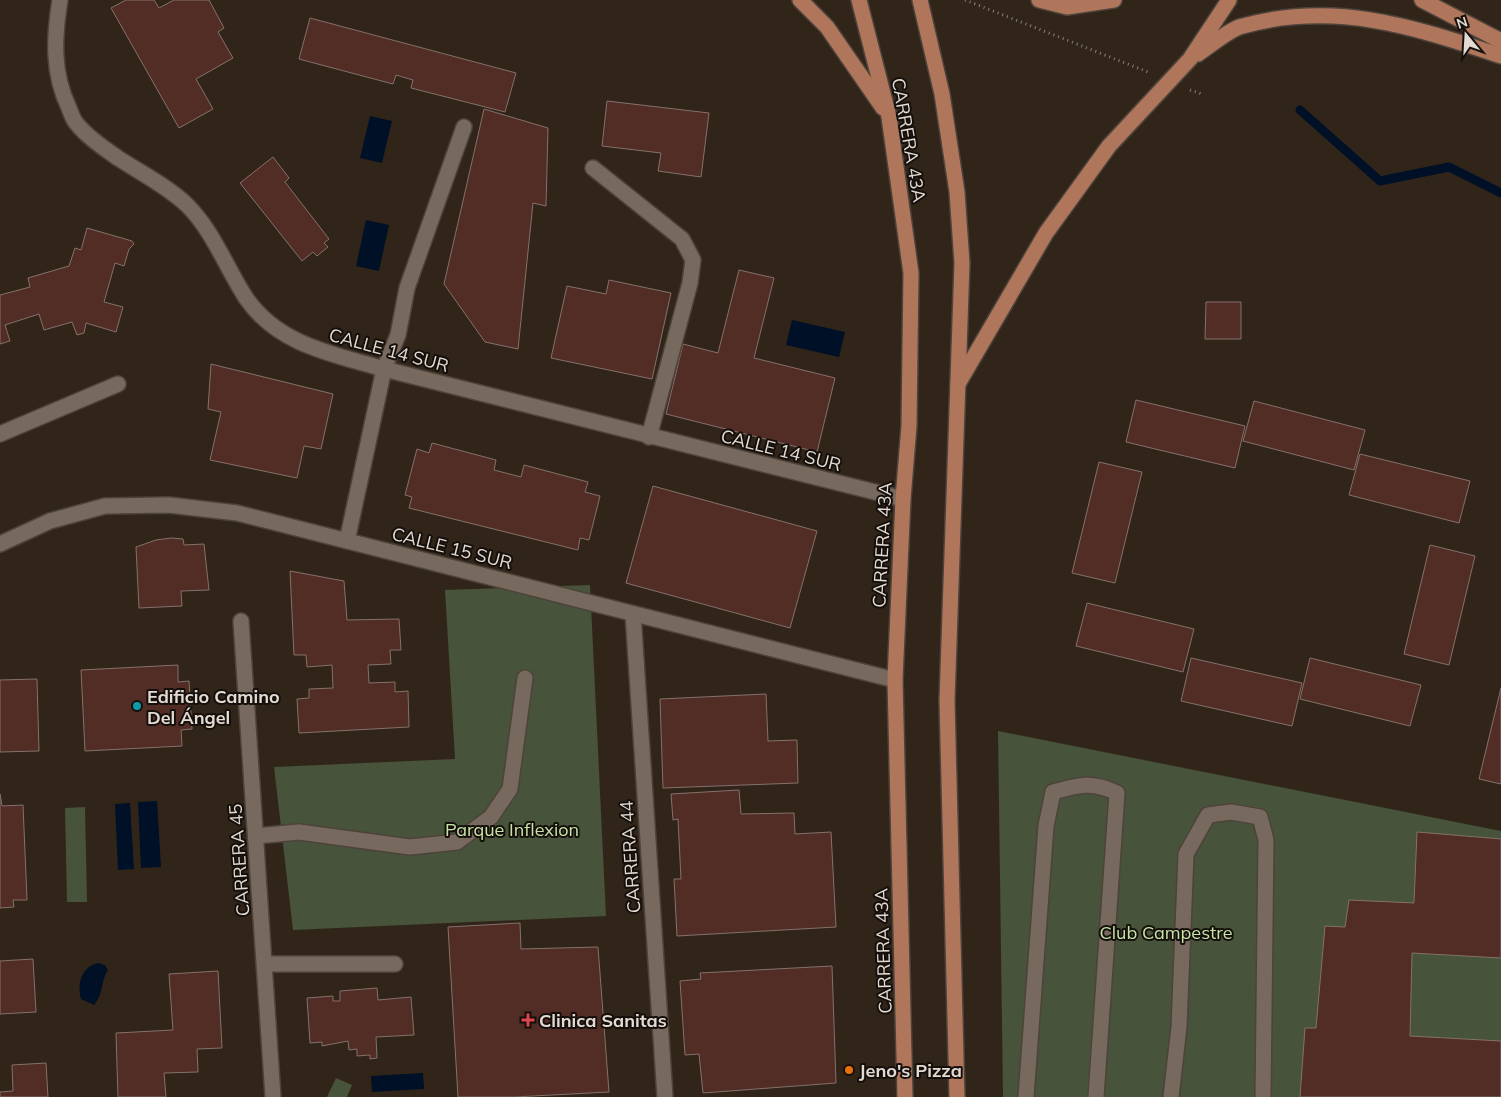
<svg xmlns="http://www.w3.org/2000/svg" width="1501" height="1097" font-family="Mulish,sans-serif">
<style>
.green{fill:#47533a}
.water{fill:#001026}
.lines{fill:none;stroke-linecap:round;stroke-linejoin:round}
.stream{stroke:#001026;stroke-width:9}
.building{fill:#512d25;stroke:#85716c}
.lane-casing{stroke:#4d433b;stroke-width:18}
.street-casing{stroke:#4d433b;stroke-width:18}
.primary-casing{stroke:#4d433b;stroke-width:18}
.path{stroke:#8a8077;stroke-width:3;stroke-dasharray:1 4;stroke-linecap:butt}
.lane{stroke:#77695d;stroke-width:15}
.street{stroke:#77695d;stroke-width:15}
.primary{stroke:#b0765b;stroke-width:15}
.culture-dot{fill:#0f9aa8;stroke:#150f0b;stroke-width:2}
.health-dot{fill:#e0444e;stroke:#150f0b;stroke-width:2}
.food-dot{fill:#e8710a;stroke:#150f0b;stroke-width:2}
.labels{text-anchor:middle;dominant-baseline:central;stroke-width:4;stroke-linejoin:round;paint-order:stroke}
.street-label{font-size:18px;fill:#e2dad3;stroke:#150f0b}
.poi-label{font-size:18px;font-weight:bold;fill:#e2dad3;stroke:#150f0b;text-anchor:start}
.park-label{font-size:18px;fill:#c7e3a6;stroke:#150f0b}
</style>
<rect width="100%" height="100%" fill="#31251a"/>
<g class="green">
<polygon points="590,585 606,916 293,930 274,767 455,759 445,590"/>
<polygon points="998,731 1501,831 1501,1097 1003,1097"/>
<polygon points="85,807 87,902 67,902 65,808"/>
<polygon points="336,1078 352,1085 347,1097 327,1097"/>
</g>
<g class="water">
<polygon points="370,116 392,121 382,163 360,158"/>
<polygon points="366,220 389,225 379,271 356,266"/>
<polygon points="792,320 845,332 839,357 786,345"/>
<polygon points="157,801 161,867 141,868 138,802"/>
<polygon points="130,803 134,869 118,870 115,804"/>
<path d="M98,963l7,2 3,5c-8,12 -4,24 -14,35l-13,-6c-4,-15 0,-32 17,-36z"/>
<polygon points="423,1073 424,1089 372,1092 371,1076"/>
</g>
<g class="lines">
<polyline class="stream" points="1300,110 1380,181 1449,167 1501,193"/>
</g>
<g class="building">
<polygon points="126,0 154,0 159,8 174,0 209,0 224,28 218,32 233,58 196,79 213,109 179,128 111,8"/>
<polygon points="310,18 516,73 505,112 411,88 413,80 396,75 393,84 299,59"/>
<polygon points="607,101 709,113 701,177 658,171 661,153 602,146"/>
<polygon points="484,109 548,128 546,206 533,203 518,349 485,342 444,284"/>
<polygon points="273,157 289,178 285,182 329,239 324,243 328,247 317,256 313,252 302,261 240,183"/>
<polygon points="87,228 132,241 134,244 129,249 124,266 115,263 104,302 123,307 116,332 86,323 84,333 77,335 72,322 44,330 39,314 5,325 10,341 0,344 0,295 30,287 28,278 69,266 75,248 81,250"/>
<polygon points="739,270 774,278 754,358 835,378 817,452 666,414 683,344 718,353"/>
<polygon points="609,280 671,293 652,379 551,358 567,286 606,294"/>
<polygon points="1206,302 1241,302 1241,339 1205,339"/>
<polygon points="211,364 333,394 321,449 304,446 297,478 210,460 221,412 208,409"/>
<polygon points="1136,400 1245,426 1235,468 1126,442"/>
<polygon points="1254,401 1365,430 1354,470 1243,441"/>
<polygon points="432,443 496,460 494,470 521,477 524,465 588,482 585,492 600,496 589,540 580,538 578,550 409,508 412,497 405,495 417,449 429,453"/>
<polygon points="1360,454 1470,481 1459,523 1349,495"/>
<polygon points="1099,462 1142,472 1115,583 1072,573"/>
<polygon points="653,486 817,531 790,628 626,583"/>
<polygon points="171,538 183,539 184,545 204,544 209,590 181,591 182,606 139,608 136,547 156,540"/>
<polygon points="1430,545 1475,556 1449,665 1404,654"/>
<polygon points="290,571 344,581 347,620 399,619 401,650 390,650 391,664 368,665 369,683 395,682 395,692 408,691 409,727 299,733 297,699 309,698 309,689 333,688 332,665 307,667 306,655 294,655"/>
<polygon points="1087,603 1194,629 1183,672 1076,646"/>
<polygon points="1191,658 1302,683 1292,726 1181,701"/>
<polygon points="1310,658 1421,685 1410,726 1300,699"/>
<polygon points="178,665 178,682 189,681 192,729 181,730 182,746 85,751 81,670"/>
<polygon points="37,679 39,751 0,752 0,680"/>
<polygon points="1501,688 1501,784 1479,779"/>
<polygon points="766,694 768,741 797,740 798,783 663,788 660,699"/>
<polygon points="739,790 741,814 794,813 795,834 831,832 836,927 677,936 674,879 681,879 678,819 673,820 671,794"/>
<polygon points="0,794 2,806 23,805 27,900 13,900 14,907 0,908"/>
<polygon points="1417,832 1501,839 1501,958 1412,953 1410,1036 1501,1041 1501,1097 1300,1097 1305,1028 1316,1028 1325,926 1345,927 1349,900 1414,903"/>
<polygon points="520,923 521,949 598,947 609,1092 514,1097 458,1097 448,927"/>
<polygon points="33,959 36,1012 0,1014 0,961"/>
<polygon points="832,966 836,1083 703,1093 699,1054 685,1055 680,981 701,979 700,973"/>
<polygon points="218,971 222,1048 197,1049 198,1072 164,1073 166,1097 118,1097 116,1033 173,1030 169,974"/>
<polygon points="377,988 378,1000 411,997 414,1035 376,1037 377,1058 370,1059 370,1055 357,1056 357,1049 349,1050 348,1041 322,1046 322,1042 310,1043 307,998 333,996 333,1001 340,1001 340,991"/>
<polygon points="46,1063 48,1097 0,1097 0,1092 13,1091 12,1065"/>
</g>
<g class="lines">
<defs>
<g id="lane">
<polyline points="593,168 682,239 693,260 690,283 649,437"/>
<polyline points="384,369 398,335 407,288 464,127"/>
<polyline points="0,434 118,384"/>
<polyline points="256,836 299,832 410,847 457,842 491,817 510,789 525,678"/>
<polyline points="265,964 395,964"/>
<path d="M1026,1097l20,-271 7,-34c26,-7 39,-11 64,1l-21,304"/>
<polyline points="1171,1097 1179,1027 1186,854 1208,815 1231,812 1260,817 1266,840 1263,1097"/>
</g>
<g id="street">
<path d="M60,0c-6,37 -8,73 9,108 2,5 4,12 8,16 10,13 28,25 41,34 23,15 49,28 69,47 26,26 39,62 59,93 32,47 87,56 138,71l519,130"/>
<polyline points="347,541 384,369"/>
<polyline points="0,544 50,521 105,506 169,505 237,513 895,680"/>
<polyline points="633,614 665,1097"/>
<polyline points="241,621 273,1097"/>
</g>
<g id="primary">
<polyline points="800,0 827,27 883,108"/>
<polyline points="859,0 889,117 911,273 909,426 903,499 895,680 905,1097"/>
<polyline points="920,0 942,94 957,192 962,263 947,701 957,1097"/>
<polyline points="1039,0 1067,7 1114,0"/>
<polyline points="1422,0 1501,41"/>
<path d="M1198,54c13,-9 27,-21 41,-27 93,-27 173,-1 262,29"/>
<polyline points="958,384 1046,233 1109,146 1190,59 1229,0"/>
</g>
</defs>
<use href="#lane" class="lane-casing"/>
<use href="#street" class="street-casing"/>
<use href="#primary" class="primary-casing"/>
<g class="path">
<polyline points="965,0 1148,72"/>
<polyline points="1190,90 1202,94"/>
</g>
<use href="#lane" class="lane"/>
<use href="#street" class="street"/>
<use href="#primary" class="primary"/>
</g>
<circle class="culture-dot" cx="137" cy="706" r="5"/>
<path class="health-dot" d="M525.5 1012.5h5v5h5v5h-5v5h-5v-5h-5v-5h5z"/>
<circle class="food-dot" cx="849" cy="1070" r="5"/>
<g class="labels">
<g class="street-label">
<text transform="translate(909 140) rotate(80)">CARRERA 43A</text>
<text transform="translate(389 350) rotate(15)">CALLE 14 SUR</text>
<text transform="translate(781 450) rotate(14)">CALLE 14 SUR</text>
<text transform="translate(882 545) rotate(-87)">CARRERA 43A</text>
<text transform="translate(452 548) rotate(14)">CALLE 15 SUR</text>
<text transform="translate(630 857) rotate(-94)">CARRERA 44</text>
<text transform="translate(239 860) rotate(-94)">CARRERA 45</text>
<text transform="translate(883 951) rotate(-92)">CARRERA 43A</text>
</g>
<g class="poi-label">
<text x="147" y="696">Edificio Camino<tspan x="147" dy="21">Del Ángel</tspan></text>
<text x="539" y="1020">Clinica Sanitas</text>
<text x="859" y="1070">Jeno's Pizza</text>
</g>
<g class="park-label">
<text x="512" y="829">Parque Inflexion</text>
<text x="1166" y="932">Club Campestre</text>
</g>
</g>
<g transform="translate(1466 35) rotate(342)" stroke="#150f0b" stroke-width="4" paint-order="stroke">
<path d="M0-4L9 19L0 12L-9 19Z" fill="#e2dad3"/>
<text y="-8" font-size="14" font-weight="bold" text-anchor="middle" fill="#e2dad3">N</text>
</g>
</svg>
